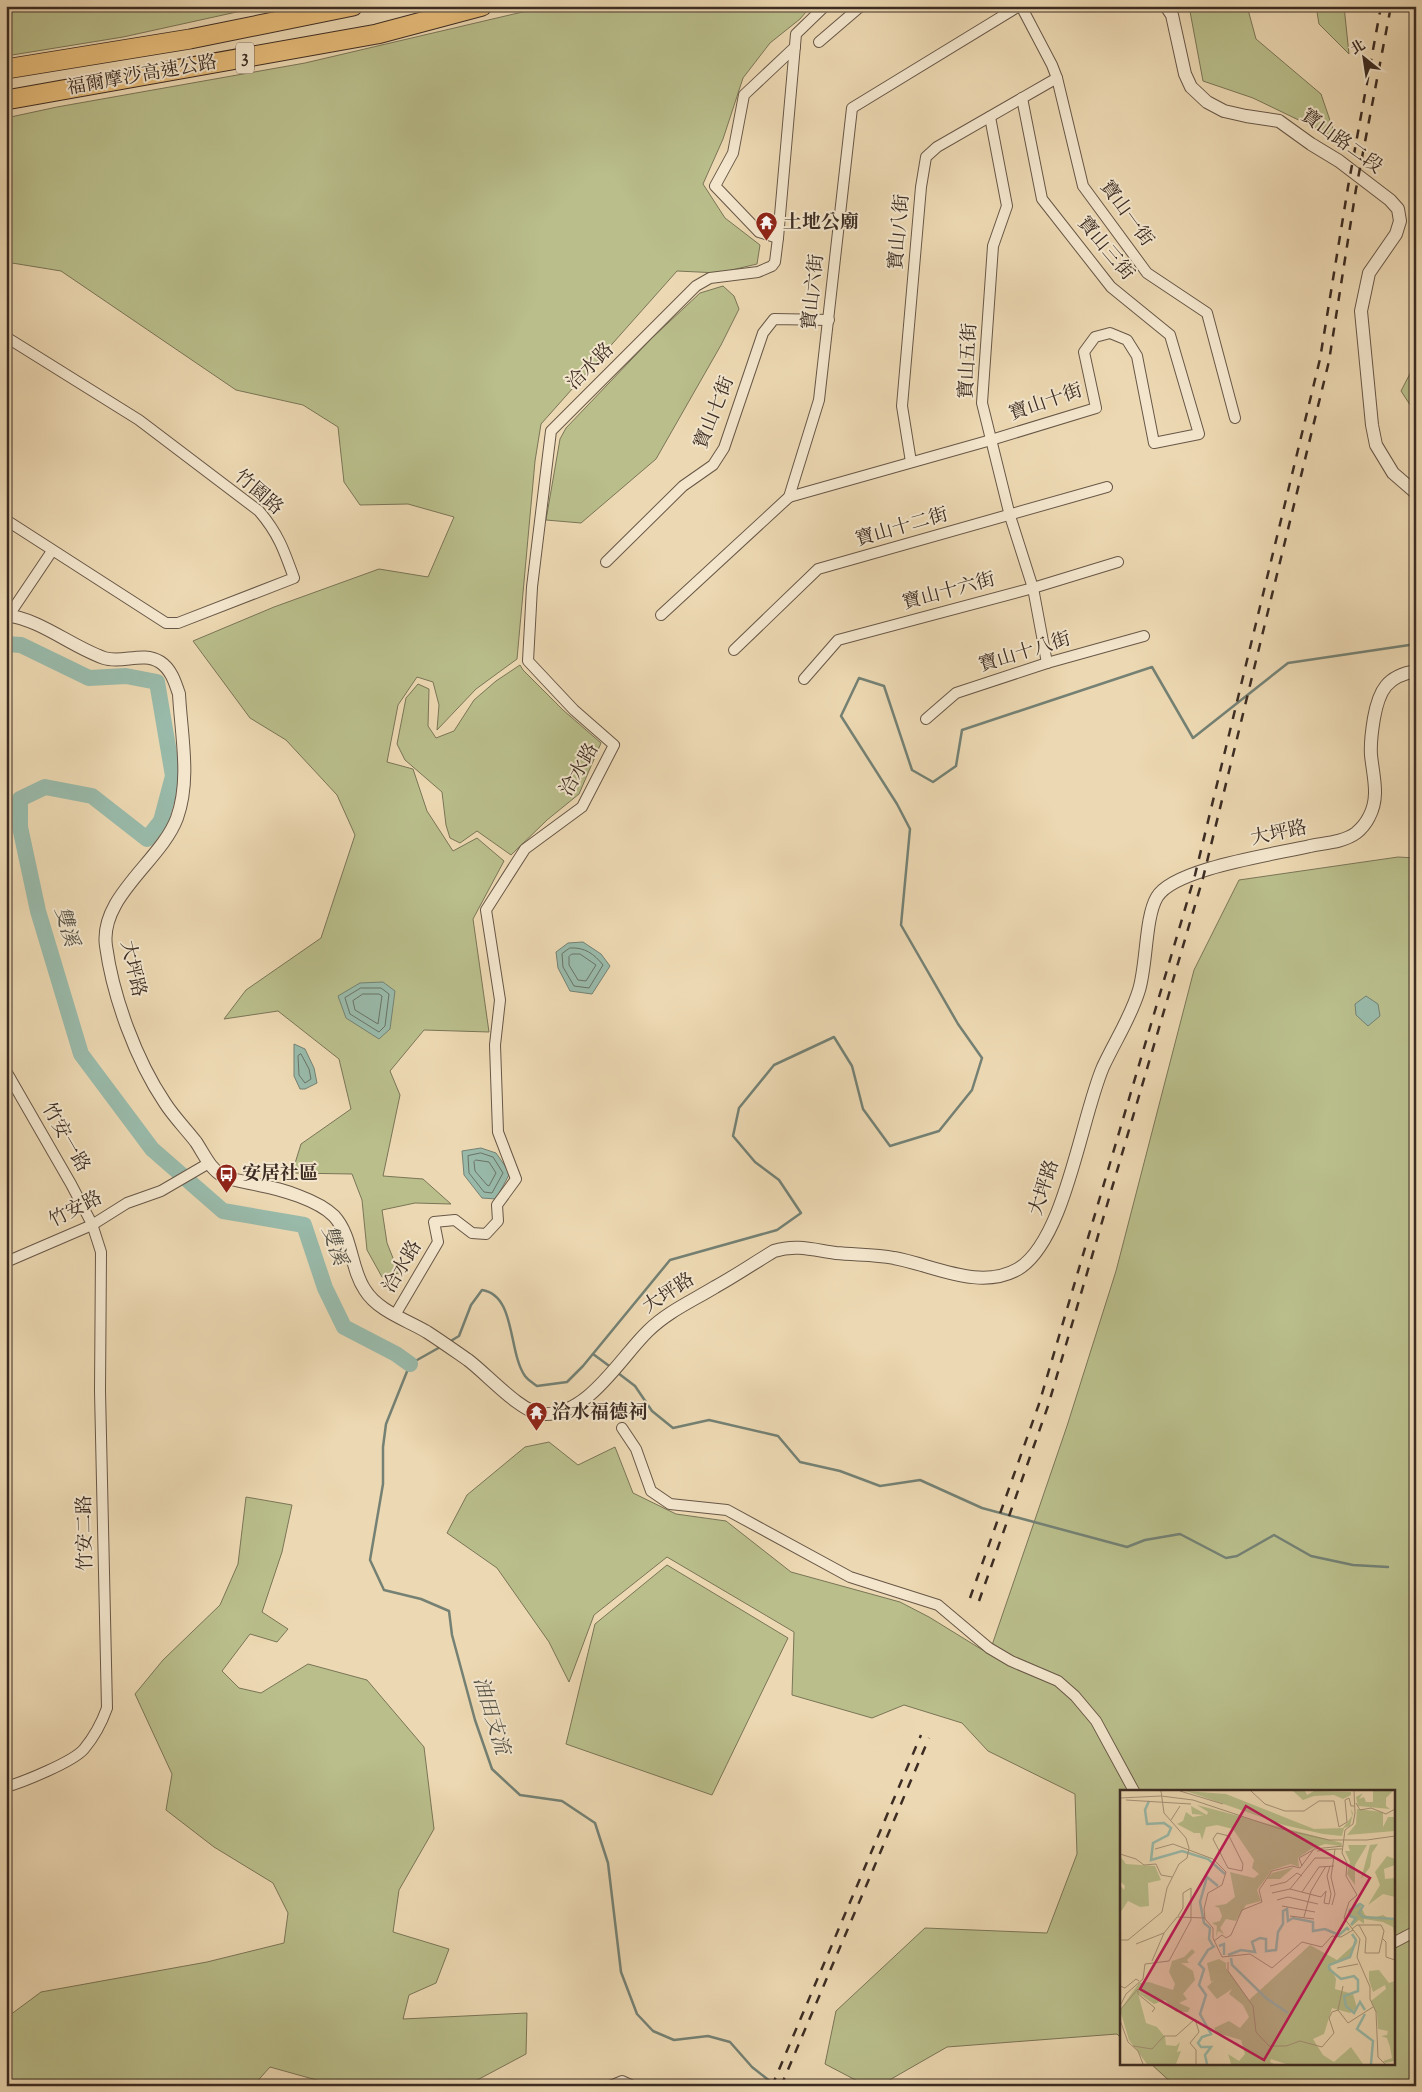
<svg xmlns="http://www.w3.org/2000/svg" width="1422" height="2092" font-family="'Sorts Mill Goudy','Noto Serif TC',serif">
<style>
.green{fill:#b9be8b;stroke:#7a7557}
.water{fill:#99baaa;stroke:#748174}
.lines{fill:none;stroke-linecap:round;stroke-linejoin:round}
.shore{stroke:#6a7366;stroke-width:1}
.stream{stroke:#748174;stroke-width:2.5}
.river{stroke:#99baaa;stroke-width:16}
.minor-casing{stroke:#685747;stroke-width:12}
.tertiary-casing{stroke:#685747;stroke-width:14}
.motorway-casing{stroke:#3c2c23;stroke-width:21}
.minor{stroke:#f3e6cd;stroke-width:10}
.tertiary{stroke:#f3e6cd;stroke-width:12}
.motorway{stroke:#e6bc79;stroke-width:19}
.rail{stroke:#3c2c23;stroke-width:2.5;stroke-dasharray:9 9;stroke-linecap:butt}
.labels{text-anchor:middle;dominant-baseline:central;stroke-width:4;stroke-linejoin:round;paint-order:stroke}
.shield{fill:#f3e6cd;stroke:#736456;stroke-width:1}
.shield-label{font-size:18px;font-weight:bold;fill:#3c2c23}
.street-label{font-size:19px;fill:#3c2c23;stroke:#f3e6cd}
.poi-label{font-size:19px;font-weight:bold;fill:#3c2c23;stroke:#f3e6cd;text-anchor:start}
.water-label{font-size:20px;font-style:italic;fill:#535045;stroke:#f3e6cd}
.inset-river{fill:none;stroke:#99baaa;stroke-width:2.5}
.inset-road{fill:none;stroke:#a69379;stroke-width:1}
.view{fill:#c2185b;fill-opacity:0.15;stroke:#c2185b;stroke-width:2.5}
.inset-edge{fill:none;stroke:#3c2c23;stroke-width:2.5}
</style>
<rect width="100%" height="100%" fill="#ecd8b2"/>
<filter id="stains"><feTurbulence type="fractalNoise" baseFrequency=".004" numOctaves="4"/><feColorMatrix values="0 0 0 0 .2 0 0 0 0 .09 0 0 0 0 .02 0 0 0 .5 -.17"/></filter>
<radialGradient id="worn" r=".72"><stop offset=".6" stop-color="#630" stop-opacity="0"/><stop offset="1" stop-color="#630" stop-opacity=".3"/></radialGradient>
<g class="green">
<polygon points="6,6 264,6 123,37 6,56"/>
<polygon points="548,6 811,6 800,19 770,43 743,78 723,139 703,184 725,218 760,245 757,264 719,273 677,271 541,424 535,461 517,659 476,689 437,730 439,705 433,682 417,677 398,705 387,762 413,769 427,811 453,851 477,838 504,861 473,919 489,1032 424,1030 390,1071 400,1095 383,1176 423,1179 451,1204 415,1203 382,1210 387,1243 399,1273 382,1277 367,1250 362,1200 352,1174 292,1173 301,1144 351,1109 339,1059 278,1011 224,1019 246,990 321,938 355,835 337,795 286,740 250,718 193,641 274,607 379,569 428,577 454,517 408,504 360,505 344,482 338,427 303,405 236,390 61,271 6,262 6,118 57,107 305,63"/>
<polygon points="1189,6 1247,6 1256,39 1321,94 1336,138 1253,98 1203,81"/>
<polygon points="1316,6 1344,6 1349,54 1319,24"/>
<polygon points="723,286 734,296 739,309 721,345 656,459 581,523 546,520 560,439 566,428 652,338 700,293"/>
<polygon points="1416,362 1416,414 1401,391"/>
<polygon points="520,665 523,670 563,710 601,743 579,794 547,820 511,855 477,831 460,843 450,838 446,825 442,792 405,760 397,744 406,698 418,684 429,689 428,726 436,738 454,731 474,700 496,681"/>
<polygon points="1398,857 1416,858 1416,2086 1175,2086 1150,2063 1393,2063 1393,1791 1121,1791 1121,2038 1117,2034 947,2047 879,2086 867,2086 825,2064 836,2011 925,1928 1047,1933 1077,1854 1075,1794 988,1751 962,1723 904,1705 872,1718 792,1695 794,1632 667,1557 594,1615 569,1682 549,1642 497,1568 447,1533 467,1495 525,1447 549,1442 578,1465 615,1447 633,1493 676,1514 726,1521 791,1572 900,1602 929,1617 989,1654 1067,1426 1116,1271 1194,970 1239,880"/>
<polygon points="246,1497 292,1505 282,1552 262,1612 288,1629 277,1642 250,1634 222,1671 239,1688 261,1693 308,1664 367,1680 424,1747 434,1829 399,1890 393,1932 449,1949 436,1983 409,1995 403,2019 527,2013 526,2054 466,2086 338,2086 270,2067 253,2086 6,2086 6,2018 41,1992 207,1962 284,1943 288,1913 273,1883 214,1847 166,1810 172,1774 135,1694 163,1660 220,1605 238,1564"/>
<polygon points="667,1565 788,1638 712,1795 566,1744 595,1624"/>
</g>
<g class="water">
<polygon points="583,942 601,954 610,966 592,994 570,991 558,968 556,952 568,943"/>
<polygon points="383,982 395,991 390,1029 379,1039 346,1018 338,996 360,983"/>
<polygon points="1366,996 1378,1004 1380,1016 1368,1026 1356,1015 1355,1004"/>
<polygon points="294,1044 305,1049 314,1068 317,1083 305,1089 300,1089 294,1076"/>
<polygon points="481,1148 496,1153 510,1173 496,1199 482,1198 464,1175 462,1151"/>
</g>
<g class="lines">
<g class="shore">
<path d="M570,948c15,-1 24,6 33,17l-14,23 -15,-2 -11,-19 -1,-13z"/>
<polygon points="572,954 580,954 596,965 586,981 578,980 569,965 569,957"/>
<polygon points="361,988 381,988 389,994 385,1026 379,1032 350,1014 345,998"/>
<polygon points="363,994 379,994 382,996 378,1024 355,1010 353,1001"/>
<polygon points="301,1054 309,1069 311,1079 305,1083 299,1075 298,1056"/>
<polygon points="481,1153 493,1157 503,1173 492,1193 484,1192 469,1173 468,1156"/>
<polygon points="476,1160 489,1162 496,1173 489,1186 487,1185 475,1171 474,1162"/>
</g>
<g class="stream">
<polyline points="1416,359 1412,377 1416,405"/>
<path d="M449,1342l10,-6 12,-31 11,-15c34,5 26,62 43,86 3,4 8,7 12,10l30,-4 16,-16 87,-106 107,-30 24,-17 -22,-33 -24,-18 -22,-26 6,-28 35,-43 60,-28 18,29 11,43 27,37 49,-15 33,-41 10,-32 -24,-34 -57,-99 9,-96 -13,-25 -56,-88 18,-38 25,8 28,84 21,12 23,-16 6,-36 190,-63 41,71 95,-75 128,-19"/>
<polyline points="442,1346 410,1364 386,1424 383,1447 383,1484 370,1560 384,1590 421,1599 449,1611 452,1635 475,1720 492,1769 520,1795 562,1801 595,1823 608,1863 621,1972 637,2014 653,2031 674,2040 708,2036 730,2042 752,2067 776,2086"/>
<polyline points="593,1354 612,1368"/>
<polyline points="618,1373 635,1386 652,1411 673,1428 709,1420 778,1436 800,1462 840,1471 880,1486 920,1480 982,1508 1127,1547 1145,1540 1180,1534 1226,1558 1237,1556 1274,1535 1311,1556 1353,1565 1388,1567"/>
</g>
<polyline class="river" points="6,644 21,645 89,678 126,676 157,682 173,776 161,821 147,839 92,796 45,787 20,799 20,827 38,911 81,1054 152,1149 223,1211 304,1225 325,1288 344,1327 396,1354 410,1364"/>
<defs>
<g id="minor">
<polyline points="1021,6 1052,65 1057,78 1083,186 1147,273 1207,313 1235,418"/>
<polyline points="819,42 861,6"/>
<polyline points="990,117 1007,206 993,246 982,403 1010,516 1033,588 1047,663"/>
<polyline points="778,238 759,232 715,186 733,153 744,95 795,47"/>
<path d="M6,337l133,83 120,91c19,22 25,39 35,67l-116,45h-12l-160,-103"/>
<polyline points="911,462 902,406 921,187 926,157 937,147 1057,78"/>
<polyline points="789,497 991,440 1096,408 1084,352 1095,337 1110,333 1127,340 1137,356 1154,443 1199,434 1170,335 1111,287 1042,199 1022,98"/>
<polyline points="606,562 683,486 713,465 724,448 763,333 774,319 829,320"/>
<polyline points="9,615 52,551"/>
<polyline points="661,615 789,497 819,400 852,108 1019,6"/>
<polyline points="734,650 818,569 1107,487"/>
<polyline points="804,679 838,640 1033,588 1118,562"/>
<polyline points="926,719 956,693 1047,663 1144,636"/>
<path d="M6,1071l65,113 21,40 9,28 -1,139 7,317c-5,14 -13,29 -23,41 -11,13 -61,33 -78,38"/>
<polyline points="6,1262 92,1225 127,1203 161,1191 209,1163"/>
<polyline points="395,1315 438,1242 434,1222 455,1220 472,1233 486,1234 498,1221 497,1205 516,1179 498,1132 495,1045 500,1000 486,910 525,849 582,807 614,745 574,710 528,661 532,587 551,431 696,286 710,278 758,272 772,266 775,262 778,238 796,34 825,6"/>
<polyline points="622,1428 636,1449 651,1491 670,1504 727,1510 850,1577 938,1605 989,1648 1011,1661 1058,1681 1075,1696 1096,1721 1134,1791"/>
<polyline points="1393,1943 1416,1931"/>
<polyline points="610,2086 622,2081 633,2086"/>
</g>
<g id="tertiary">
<polyline points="1166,6 1172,15 1185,74 1191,87 1207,102 1224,111 1246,116 1279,121 1311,144 1339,161 1390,200 1398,209 1400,221 1396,234 1369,273 1361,311 1372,425 1376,445 1393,473 1416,493"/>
<path d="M6,615c36,5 64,31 98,43 18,6 39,-7 56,4 11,7 15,20 19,32 2,40 12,85 -2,124 -16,43 -78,79 -71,128 7,51 30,114 59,157 9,14 21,26 31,39 8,12 14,27 27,34 11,5 25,6 36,9 22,4 59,15 75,31 19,21 16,52 31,74 13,21 42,30 62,42 14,9 28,19 41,28 19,14 54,54 75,54 45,2 77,-56 105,-83 19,-19 44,-30 67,-44 20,-11 39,-24 59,-36 22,-7 40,-1 62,2 20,2 39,1 58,5 39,7 86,33 124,11 47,-28 63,-151 85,-202 12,-26 28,-50 36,-77 8,-26 6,-73 18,-93 17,-29 120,-43 153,-51 15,-3 34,-4 46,-13 5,-4 10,-10 13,-16 11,-20 4,-41 2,-62 -1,-13 1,-25 3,-37 5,-28 13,-42 42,-47"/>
</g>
<g id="motorway">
<polyline points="6,69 190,39 353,6"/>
<polyline points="6,100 377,34 482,6"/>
</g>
</defs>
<use href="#minor" class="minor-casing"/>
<use href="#tertiary" class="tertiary-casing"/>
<use href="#motorway" class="motorway-casing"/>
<use href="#minor" class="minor"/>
<use href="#tertiary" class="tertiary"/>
<use href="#motorway" class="motorway"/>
<g class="rail">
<polyline points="970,1598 1039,1404 1195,875 1320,359 1348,187 1381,6"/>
<polyline points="979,1601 1048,1406 1203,878 1329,361 1356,189 1391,6"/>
<polyline points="772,2086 921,1735"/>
<polyline points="781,2086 929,1738"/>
</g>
</g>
<defs>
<symbol id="temple-pin" viewBox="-11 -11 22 30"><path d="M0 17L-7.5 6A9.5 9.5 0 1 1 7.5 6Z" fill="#8f2418" stroke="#f3e6cd"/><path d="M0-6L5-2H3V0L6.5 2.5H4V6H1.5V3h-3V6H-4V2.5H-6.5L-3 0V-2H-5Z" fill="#fff"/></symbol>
<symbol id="bus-pin" viewBox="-11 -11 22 30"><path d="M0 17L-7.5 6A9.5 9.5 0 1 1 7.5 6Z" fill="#8f2418" stroke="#f3e6cd"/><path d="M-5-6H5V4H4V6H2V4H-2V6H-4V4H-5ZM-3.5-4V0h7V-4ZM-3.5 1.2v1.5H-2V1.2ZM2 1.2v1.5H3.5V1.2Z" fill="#fff"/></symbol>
</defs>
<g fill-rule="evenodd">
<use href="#temple-pin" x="754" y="210" width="25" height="34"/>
<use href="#bus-pin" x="214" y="1162" width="25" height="34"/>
<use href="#temple-pin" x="524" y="1400" width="25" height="34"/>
</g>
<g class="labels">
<rect class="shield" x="236" y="42.5" width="18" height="31" rx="4"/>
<g class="shield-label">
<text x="245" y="58">3</text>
</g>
<g class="street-label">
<text transform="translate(142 76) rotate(-10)">福爾摩沙高速公路</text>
<text transform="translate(1341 142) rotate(36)">寶山路二段</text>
<text transform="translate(1126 214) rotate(54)">寶山一街</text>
<text transform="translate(900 232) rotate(-85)">寶山八街</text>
<text transform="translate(1105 249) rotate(50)">寶山三街</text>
<text transform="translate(814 292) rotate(-84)">寶山六街</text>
<text transform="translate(969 361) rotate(-87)">寶山五街</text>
<text transform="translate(591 367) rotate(-45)">洽水路</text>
<text transform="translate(1046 403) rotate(-19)">寶山十街</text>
<text transform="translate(715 413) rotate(-68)">寶山七街</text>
<text transform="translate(258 493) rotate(41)">竹園路</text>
<text transform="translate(902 528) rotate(-16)">寶山十二街</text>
<text transform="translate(949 592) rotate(-15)">寶山十六街</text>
<text transform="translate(1025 653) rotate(-17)">寶山十八街</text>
<text transform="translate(580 770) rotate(-60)">洽水路</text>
<text transform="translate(1279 834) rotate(-12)">大坪路</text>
<text transform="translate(132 969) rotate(77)">大坪路</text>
<text transform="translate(65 1138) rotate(60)">竹安一路</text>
<text transform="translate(1045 1188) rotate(-72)">大坪路</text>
<text transform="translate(76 1210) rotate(-27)">竹安路</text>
<text transform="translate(403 1267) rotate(-59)">洽水路</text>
<text transform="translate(669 1294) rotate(-33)">大坪路</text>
<text transform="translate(86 1533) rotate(-91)">竹安二路</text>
</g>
<g class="poi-label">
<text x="783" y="223">土地公廟</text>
<text x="242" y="1174">安居社區</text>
<text x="552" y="1413">洽水福德祠</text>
</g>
<g class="water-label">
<text transform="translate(65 927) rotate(74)">雙溪</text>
<text transform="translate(333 1246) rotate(71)">雙溪</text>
<text transform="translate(490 1716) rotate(73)">油田支流</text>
</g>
</g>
<g transform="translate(1120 1790)">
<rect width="275" height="275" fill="#ecd8b2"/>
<path d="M66,1l40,3 88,35 29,-1 9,-12 -1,-7 2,4 -3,13 -6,2 -2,8 -19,-2 -39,-9zM173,1h12l2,4 7,-4 37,1v3l-8,4 -9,-4 -20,1 -11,4zM253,1h20l-7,7v8l4,3 -32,-3 -2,-9 7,-4 -4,6 5,-2 2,5h7zM77,15l145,38 -1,3 -16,-2 -14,5 -13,9 1,9 -8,-3 -19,6 -15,20 4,11 -15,4 -10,16 -10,-2 -6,9 4,6 -6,-3 -2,6 1,-11 -5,-3 8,-2 2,-5 -3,-8 -5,-2 12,-2 9,-7 -5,-25 24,6 5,-4 -7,-6 2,-8 -21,-31 -16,-4 -11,2 -4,13 -2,-7h-6l-17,-9 6,-3 3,-9 7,5 11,-2 -12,-1 -1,-8 16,9 1,-3zM237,19l26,3v15l5,-10h7v14l-48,4 9,-11zM258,54l-6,9 -2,14 -9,12 9,-34zM228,55h19l-12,20v20l-8,-11 3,-12 -5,-11h5zM0,66l6,8 29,2 6,14 -13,3 1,23 -9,1 -12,-6 -8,12v-28l4,5 1,-4 -5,-5zM267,66l8,3v6l-11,4 1,10 10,-1v19l-12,-3 -15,11 12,-20 -5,-13zM174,77l-14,12h-13l5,-6zM239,113l6,12 8,3 10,-3 8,5 4,-3v24l-2,-14 -10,-5 -19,-3v5l-5,-4 -8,7 4,-8 -6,-3 -1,-5zM238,151l-8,15 -20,10 6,13 -1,10 18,5 4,14 -7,5 -18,-5 -8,26 -11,5 10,16 11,7 17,-15 12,17h-77l-15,-5 -1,3 4,2h-43l-3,-10 11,7 6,-7 -4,-14 -24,-7 -3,-5 15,-7 11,7 9,-11 -6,-12 -14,-11 3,-5 -15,10 -10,-12 7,-7 -3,2 -4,-19 12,-4 7,4v5l23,32 61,-55 27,15zM72,159l3,3 -8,8 2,3h-8l12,8 2,9 -12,14 4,5 -8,4 11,5 -2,4h-12l-11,-12 -11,4 -16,-11 8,30 11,4 8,10 1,8 10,1 4,-4 -3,10 4,-1 -5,13h-29l-18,-24 -9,-30 19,-27 10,-1 24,8 2,-6 -6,-12 3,-11 12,-4zM259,180l10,13 6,-2v80l-10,2 -2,-2 9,-3 -2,-11 -3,-9 -6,-2 6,-1 1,-4 -10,-2 -1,-15 -6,-13 15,-12 -1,-4 -12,7 -4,-12v-9z" fill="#b9be8b"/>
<path class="inset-river" d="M29,11l-4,9 2,14 17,-1 7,5 -3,7 -15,8 -2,17 31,-9 26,8 17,15M231,135l5,-7 -6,-2v-6l10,-6 3,2 -4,7 4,4 32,2M232,144l4,6 -6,17 -21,8v4l12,10 13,-3 4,4v11l-14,5 2,10 8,7 6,-11 5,8M93,156l-4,-7 1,-11 -6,-5 -4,-21 7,-25 11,9M99,156l5,-2v11M108,165l13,-5 14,2 -3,-10 8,-4 6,1v12l10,-1 2,-18 5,-8v-13l4,-2 1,12 5,-3 20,4v9l12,-2 14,6 8,-7 2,2M111,168l1,7 34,33 22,15M245,224l-8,15 16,12 -2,23M87,274l-2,-9 6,-8h-10l-3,-4 4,-6 9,-3 -11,-20 6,-19 -7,-10 5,-16 -5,-5 9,-14 7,-4"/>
<path class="inset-road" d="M60,1l43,13M131,1l14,13 20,7h19l15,-10h15l5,26 8,-5 -2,-22 4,-2 2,8h3M234,1l1,22 -2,11 -8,6 -3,23 5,10 -1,13 11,19 -8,7 -5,16 16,21 -3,18 13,30v12l6,13 2,45 7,7M0,8l41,-2 32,4 84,28 52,12h38l28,-4M6,10l65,4M236,13l4,7 11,-2 15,6 9,-5M51,30l9,-14M97,43l12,3 14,28 -1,7 -14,-3 -15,-29zM35,59l18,-5 40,15 13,13 -4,13 -14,8 -4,16 1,10 8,9v10l9,19 28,-3 22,14 30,-26 20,5 10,-11 9,1 12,-7M197,61l18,-2M0,64l16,5 8,6 12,-1 5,11 11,2M182,76l-3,-8 14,-8M150,96l16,-4 11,-9 5,3M170,99l31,8 5,-6 -2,12 5,1M182,102l17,-25 15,-1M152,103l18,-4 25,-31h20M157,110l11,-3 30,7M209,114l2,-10 -4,-18 3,-10M212,115l3,-11 -4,-17 4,-28h8M162,116l33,6M170,126l24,3M184,127l7,-26 15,-25M232,139l5,-4h24l3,6 -5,22h-14l1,-15 -7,-13M262,148l4,4v15l9,3M0,150h8l34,-28 5,-24 12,-24 8,-6 2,-10 -3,-10 -22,-25 -3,-22M94,151l8,-6 4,3 5,-3 11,-25 20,-8 -3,-12 13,-19 20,-5 8,2 14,-19 29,-3M16,154l28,-11M32,171l12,-28 13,-16 28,1M108,172v9l25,35 3,26 13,14h17l14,-5 22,6 12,-14 -5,-15 3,-6 6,-2 10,13 25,-16M217,178l21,-4M0,196l5,2 11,-9 3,2M0,216l6,-12 17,-15 2,-15 24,-3 22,-41v-32l-8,5v15l-5,8M0,220l18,-21v5l17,14 -3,4M218,220l5,-24M0,230l8,22 10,9 5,13M13,256l19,3 12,-13h12l19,-17 4,13 -9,11 6,7v14"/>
<path class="view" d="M126,16l124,72 -106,182 -124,-71z"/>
<rect width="275" height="275" class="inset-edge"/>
</g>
<rect width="1422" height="2092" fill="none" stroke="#ecd8b2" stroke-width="25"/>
<rect x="8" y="8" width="1407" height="2077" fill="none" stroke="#3c2c23" stroke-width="2.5"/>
<rect x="12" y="12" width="1397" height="2067" fill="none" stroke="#3c2c23"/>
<g transform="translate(1364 58) rotate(330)" stroke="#f3e6cd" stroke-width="4" paint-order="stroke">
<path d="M0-4L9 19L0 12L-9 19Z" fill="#3c2c23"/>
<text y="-8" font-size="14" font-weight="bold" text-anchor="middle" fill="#3c2c23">北</text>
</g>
<rect width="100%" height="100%" filter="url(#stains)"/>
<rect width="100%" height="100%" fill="url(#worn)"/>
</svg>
